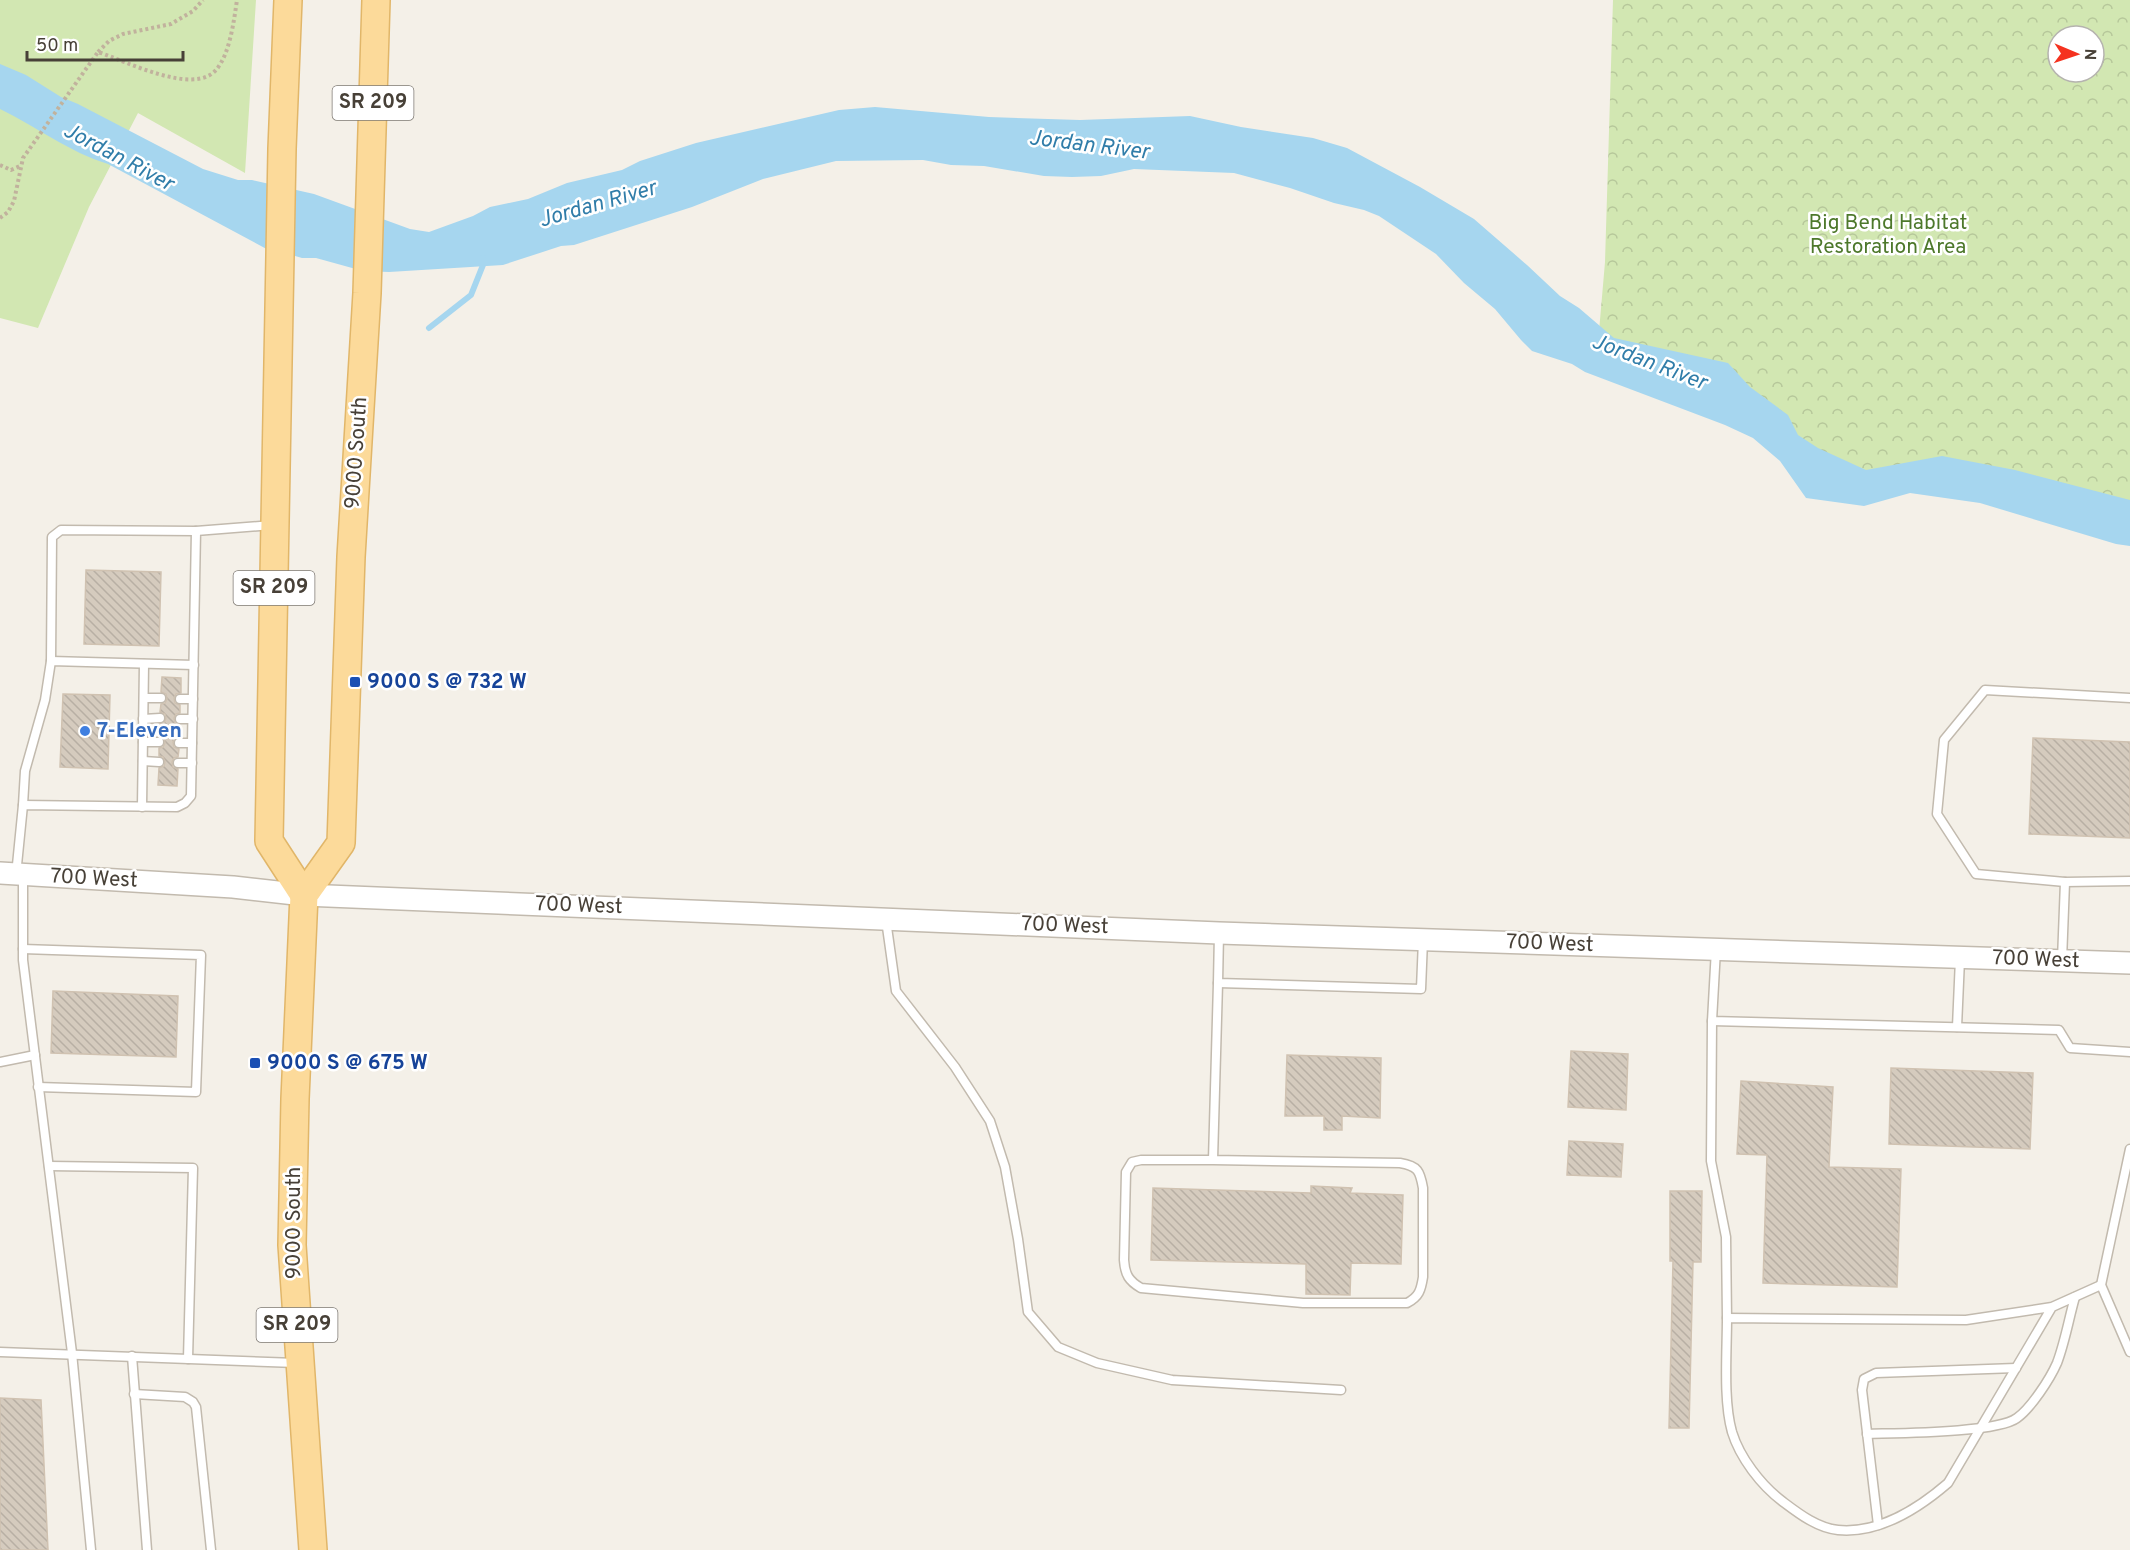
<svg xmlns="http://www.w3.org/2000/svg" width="2130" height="1550" font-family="Overpass,sans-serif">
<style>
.green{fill:#d2e7b2}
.park{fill:url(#park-crowns);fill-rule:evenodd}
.water{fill:#a6d6ef}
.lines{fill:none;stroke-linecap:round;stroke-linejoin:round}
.stream{stroke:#a6d6ef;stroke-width:6}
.building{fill:url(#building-back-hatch);stroke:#d0c2b1;stroke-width:1.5}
.service-casing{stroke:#c2baae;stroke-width:11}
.tertiary-casing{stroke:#c2baae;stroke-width:24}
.primary-casing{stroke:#e1b669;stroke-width:30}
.path{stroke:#c1b29d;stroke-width:4;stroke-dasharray:3 3;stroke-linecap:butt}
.service{stroke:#fff;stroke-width:8}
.tertiary{stroke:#fff;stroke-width:21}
.primary{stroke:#fcda9a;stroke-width:27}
.transit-dot{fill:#1a4fb4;stroke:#fff;stroke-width:2}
.shop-dot{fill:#3f7fe0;stroke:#fff;stroke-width:2}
.labels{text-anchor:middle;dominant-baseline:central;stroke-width:5;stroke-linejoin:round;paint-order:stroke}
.shield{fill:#fff;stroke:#7e7973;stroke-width:1.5}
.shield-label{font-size:20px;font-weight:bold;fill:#474037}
.park-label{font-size:21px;fill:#4d782b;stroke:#fff}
.street-label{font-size:21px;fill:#474037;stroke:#fff}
.transit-label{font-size:21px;font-weight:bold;fill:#164399;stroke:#fff;text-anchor:start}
.shop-label{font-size:21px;font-weight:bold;fill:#366cbe;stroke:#fff;text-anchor:start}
.water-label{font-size:22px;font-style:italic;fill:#307da9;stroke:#fff}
</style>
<defs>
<pattern id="park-crowns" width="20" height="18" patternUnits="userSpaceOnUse" patternTransform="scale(1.5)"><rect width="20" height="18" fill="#d2e7b2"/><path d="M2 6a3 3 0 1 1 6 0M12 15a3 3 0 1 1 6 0" fill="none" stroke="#b6c79a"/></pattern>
<pattern id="building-back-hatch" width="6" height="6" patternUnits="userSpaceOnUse" patternTransform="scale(1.5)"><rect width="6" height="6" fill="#d5cbbe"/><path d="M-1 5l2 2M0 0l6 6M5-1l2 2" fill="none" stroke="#b8afa4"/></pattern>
</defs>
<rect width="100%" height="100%" fill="#f4f0e8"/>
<polygon class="green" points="0,0 256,0 245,173 138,113 89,207 38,328 0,318"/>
<path class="park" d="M1613,0h517v509l-299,-35 -233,-131 7,-81zM2058,36h36v36h-36z"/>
<path class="water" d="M0,64l26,11 35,22 17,7 125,65 35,11h14l62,14 96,35 19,3 44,-16 17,-9 38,-8 39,-16 55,-13 18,-9 56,-18 143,-33 36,-3 114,10 91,3 110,-4 51,11 72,11 34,10 73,39 54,32 53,46 33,31 19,12 35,30 114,25 22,24 38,28 10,20 20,13 48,22 76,-14 73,14 115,30v46l-14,-2 -136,-41 -70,-10 -46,13 -58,-8 -26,-37 -27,-23 -28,-13 -140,-53 -13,-8 -40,-13 -11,-11 -26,-31 -31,-26 -28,-29 -57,-38 -15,-6 -30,-7 -44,-15 -56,-15 -100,-4 -33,7 -29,1 -28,-1 -60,-10 -33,-1 -28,-5 -87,1 -73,18 -71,28 -118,38 -13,1 -58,19 -114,7 -26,-1 -47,-13h-14l-24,-7 -4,2 -166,-89c-39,-12 -71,-37 -108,-55z"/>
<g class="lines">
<polyline class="stream" points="429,328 471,295 483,265 483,258"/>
</g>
<g class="building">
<polygon points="86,570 161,572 159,646 84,644"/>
<polygon points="162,677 181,678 181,693 176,694 174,698 175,703 180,705 180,713 176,714 174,718 175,723 179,725 179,737 175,738 173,742 174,747 179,749 178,757 174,758 172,762 173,767 178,769 177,786 158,785 159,768 164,766 165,762 163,757 159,756 159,748 163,747 165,743 164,738 160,736 160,724 164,723 166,718 165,714 160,712 161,704 165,703 167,699 166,694 161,692"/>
<polygon points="63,694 110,695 108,769 60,767"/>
<polygon points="2033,738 2130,742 2130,838 2029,834"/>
<polygon points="53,991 178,996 176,1057 51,1053"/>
<polygon points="1571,1051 1628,1054 1626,1110 1568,1107"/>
<polygon points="1287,1055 1381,1058 1380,1118 1342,1116 1342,1130 1324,1130 1324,1116 1285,1116"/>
<polygon points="1891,1068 2033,1073 2030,1149 1889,1144"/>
<polygon points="1741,1081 1833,1087 1829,1167 1901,1169 1897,1287 1763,1283 1767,1155 1737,1154"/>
<polygon points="1569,1141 1623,1144 1621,1177 1567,1175"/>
<polygon points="1311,1186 1352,1188 1350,1193 1403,1195 1401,1264 1351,1263 1350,1295 1306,1294 1306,1264 1151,1260 1153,1188 1311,1193"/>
<polygon points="1670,1191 1702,1191 1701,1262 1693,1262 1689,1428 1669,1428 1673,1261 1670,1261"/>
<polygon points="0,1398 41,1400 48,1550 0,1550"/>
</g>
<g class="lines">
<defs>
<g id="service">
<polyline points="51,661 52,537 61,530 196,531"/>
<polyline points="144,698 161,698"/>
<polyline points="2130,698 1985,690 1944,740 1937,814 1976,874 2065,882 2130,881"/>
<polyline points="180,699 193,699"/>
<polyline points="143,719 160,718"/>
<polyline points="180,719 193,719"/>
<polyline points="143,742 159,742"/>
<polyline points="179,743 192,743"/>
<polyline points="143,761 159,762"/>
<polyline points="178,763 192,763"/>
<polyline points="23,805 25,771 45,700 51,661 194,665"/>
<polyline points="142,807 144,664"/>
<polyline points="16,875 23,805 177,807 185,803 191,796 196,531 272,525"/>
<polyline points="23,876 23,960 72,1353 91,1550"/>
<polyline points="886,920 896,991 955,1067 990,1121 1005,1167 1018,1239 1028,1312 1058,1347 1097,1363 1172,1380 1341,1390"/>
<polyline points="1219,933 1218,983 1421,989 1423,940"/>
<polyline points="23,949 201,955 196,1092 38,1087"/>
<polyline points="1716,949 1712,1021 2059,1030 2070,1048 2130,1052"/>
<polyline points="2062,960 2065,882"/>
<polyline points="1712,1021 1711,1161 1726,1237 1727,1318"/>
<polyline points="1957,1027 1960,959"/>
<polyline points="0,1062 35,1055"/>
<polyline points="2130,1149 2101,1285 2130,1352"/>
<path d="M1213,1160l187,3c18,3 20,8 23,25v89c-2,13 -4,20 -16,26h-104l-162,-15c-12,-7 -16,-13 -17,-28l2,-88 6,-10 9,-2h72l5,-177"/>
<polyline points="49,1166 193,1168 188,1359"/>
<path d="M2052,1307l-104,176c-29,25 -69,51 -110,47 -21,-2 -40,-17 -56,-29 -21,-16 -42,-43 -50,-69 -9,-32 -5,-80 -5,-114l239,2 86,-13 49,-22"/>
<polyline points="0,1352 296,1363"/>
<polyline points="132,1356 147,1550"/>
<polyline points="134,1394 185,1397 193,1402 196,1407 211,1550"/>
<path d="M1867,1434c30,-1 130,-1 150,-16 14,-10 33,-39 40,-55 8,-21 12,-45 18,-66"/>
<polyline points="1878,1525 1862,1390 1864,1379 1876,1373 2016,1368"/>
</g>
<polyline id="tertiary" points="0,873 233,887 304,895 1219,933 2130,963"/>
<g id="primary">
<polyline points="288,0 282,149 269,841 304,895"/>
<polyline points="313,1550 292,1245 295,1099 304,895 341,843 351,557 367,293 376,0"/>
</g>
</defs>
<use href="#service" class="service-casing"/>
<use href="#tertiary" class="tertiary-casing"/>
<use href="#primary" class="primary-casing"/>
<g class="path">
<polyline points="98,52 109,41 123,34 171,24 193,11 203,0"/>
<polyline points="0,165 11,170 20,166"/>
<path d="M0,218l8,-6 6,-11 9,-43 75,-106c28,9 95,44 118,18 14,-16 18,-50 21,-70"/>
</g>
<use href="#service" class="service"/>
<use href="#tertiary" class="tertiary"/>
<use href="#primary" class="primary"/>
</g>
<g class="transit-dot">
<rect x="349" y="676" width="12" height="12" rx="3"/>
<rect x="249" y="1057" width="12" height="12" rx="3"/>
</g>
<circle class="shop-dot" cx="85" cy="731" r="6"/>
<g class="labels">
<g class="shield">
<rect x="332.5" y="86" width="81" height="34" rx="4.5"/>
<rect x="233.5" y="571" width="81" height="34" rx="4.5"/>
<rect x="256.5" y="1308" width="81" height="34" rx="4.5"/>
</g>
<g class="shield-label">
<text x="373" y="103">SR 209</text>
<text x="274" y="588">SR 209</text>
<text x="297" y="1325">SR 209</text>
</g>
<g class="park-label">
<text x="1888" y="223">Big Bend Habitat<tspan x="1888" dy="24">Restoration Area</tspan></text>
</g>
<g class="street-label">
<text transform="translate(357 453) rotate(-86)">9000 South</text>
<text transform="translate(94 879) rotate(3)">700 West</text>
<text transform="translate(579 906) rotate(2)">700 West</text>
<text transform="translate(1065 926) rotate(2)">700 West</text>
<text transform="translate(1550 944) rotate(2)">700 West</text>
<text transform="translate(2036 960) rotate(2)">700 West</text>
<text transform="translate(294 1223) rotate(-90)">9000 South</text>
</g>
<g class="transit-label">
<text x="367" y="682">9000 S @ 732 W</text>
<text x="267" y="1063">9000 S @ 675 W</text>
</g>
<g class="shop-label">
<text x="97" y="731">7-Eleven</text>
</g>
<g class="water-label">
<text transform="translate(1089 146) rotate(7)">Jordan River</text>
<text transform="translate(118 158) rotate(28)">Jordan River</text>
<text transform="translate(598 205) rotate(-16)">Jordan River</text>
<text transform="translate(1649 363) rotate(21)">Jordan River</text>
</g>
</g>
<g transform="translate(2076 54) rotate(92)"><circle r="28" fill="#ffffff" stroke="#b5b3af" stroke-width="1.5"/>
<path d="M0-4.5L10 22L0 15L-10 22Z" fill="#f5321f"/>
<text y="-9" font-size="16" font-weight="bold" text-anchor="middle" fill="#474037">N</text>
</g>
<path d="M27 51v9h156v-9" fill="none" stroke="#474037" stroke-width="3"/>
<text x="36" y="51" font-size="18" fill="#474037" stroke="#ffffff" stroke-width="4.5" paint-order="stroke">50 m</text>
</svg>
